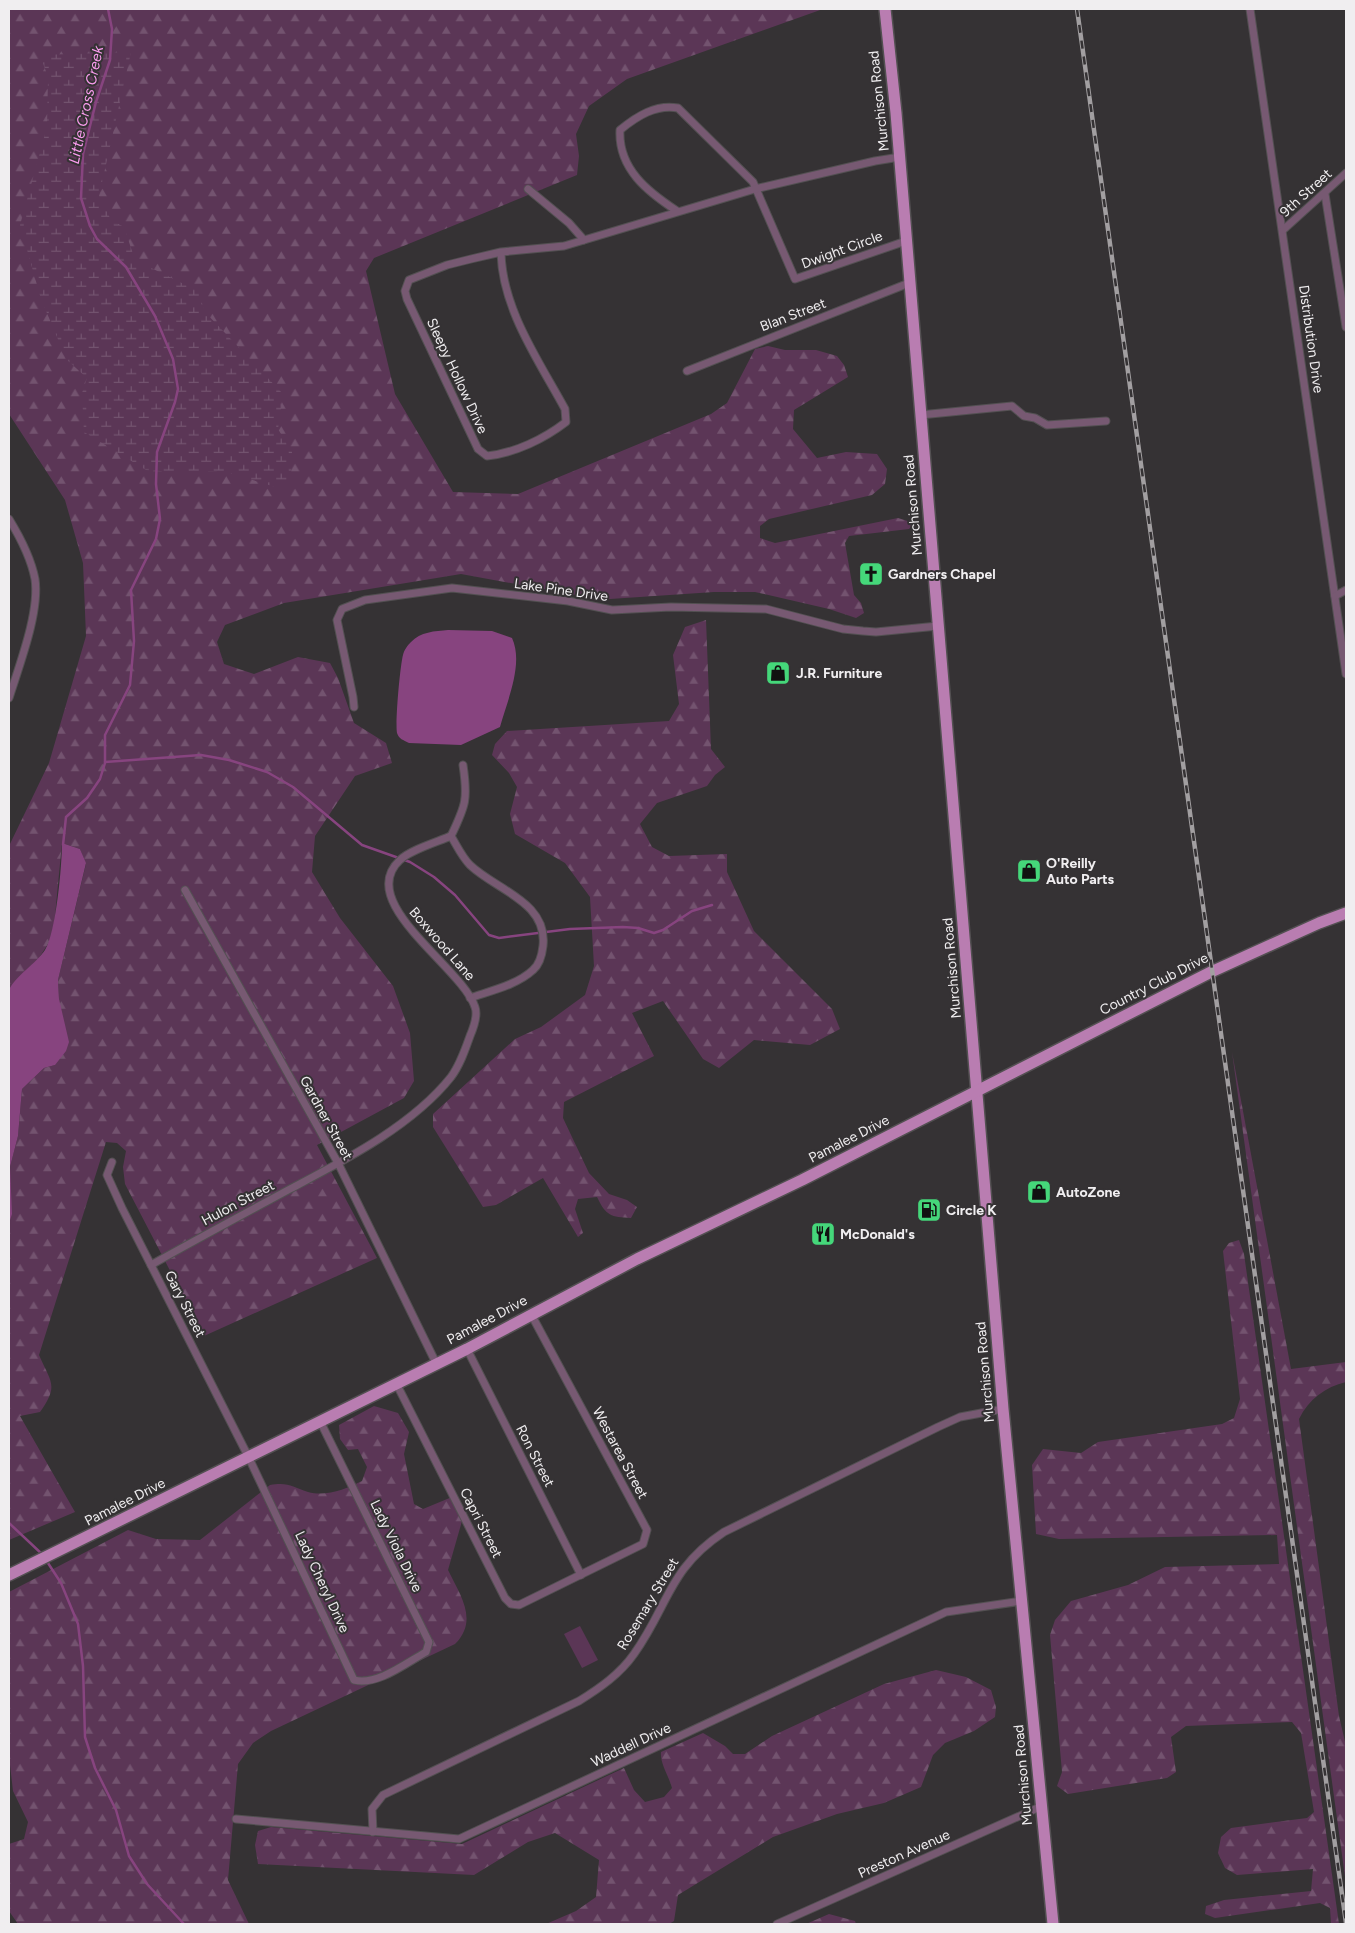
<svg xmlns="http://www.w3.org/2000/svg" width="1355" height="1933" font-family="Figtree,sans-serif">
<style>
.forest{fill:url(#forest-firs)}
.wetland{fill:url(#wetland-marsh)}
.park{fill:#5b3656}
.water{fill:#87447f}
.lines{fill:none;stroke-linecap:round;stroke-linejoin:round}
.stream{stroke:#87447f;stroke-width:2.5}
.street-casing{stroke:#535052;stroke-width:9}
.primary-casing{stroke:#535052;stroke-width:14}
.street{stroke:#775972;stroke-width:7}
.primary{stroke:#b97db1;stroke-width:11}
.rail-casing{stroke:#a29fa1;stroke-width:4.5}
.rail{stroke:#353234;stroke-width:2.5;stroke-dasharray:8;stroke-linecap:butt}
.labels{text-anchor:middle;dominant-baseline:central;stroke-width:4;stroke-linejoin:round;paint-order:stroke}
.street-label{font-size:14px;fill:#f0eef0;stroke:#353234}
.poi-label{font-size:14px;font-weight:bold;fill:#f0eef0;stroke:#353234;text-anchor:start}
.water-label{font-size:15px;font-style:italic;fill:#fa9cee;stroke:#353234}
</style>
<defs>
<pattern id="forest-firs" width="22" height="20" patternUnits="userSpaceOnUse" patternTransform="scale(1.25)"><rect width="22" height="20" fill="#5b3656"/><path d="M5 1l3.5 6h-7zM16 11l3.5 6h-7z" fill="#73536f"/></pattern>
<pattern id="wetland-marsh" width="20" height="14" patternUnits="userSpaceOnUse" patternTransform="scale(1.25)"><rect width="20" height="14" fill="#5b3656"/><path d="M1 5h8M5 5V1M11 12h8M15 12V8" fill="none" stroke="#73536f"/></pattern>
</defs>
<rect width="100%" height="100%" fill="#353234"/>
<g class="forest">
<path d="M9,9h814l-196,70 -38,27 -13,28 3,22 -2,19 -203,83 -8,13 29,123 58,98 65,2 193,-80 16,-11 28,-54 13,-3 17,4h31l21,6 7,9 4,12 -54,33 -1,19 24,29 29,-6 31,2 10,15 -2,15 -13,11 -103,24 -9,7v12l15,5 123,-25 16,5 -5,6 -60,7 -4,7 9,52 7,8 3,10 -8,5 -27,-9 -74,-17h-41l-104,7 -23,-2 -126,-23 -177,29 -59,22 -8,17 7,22 30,10 44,-17 32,6 8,15 16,45 32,20 6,20 -37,13 -40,60 -3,36 28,46 53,68 17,47 4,48 -10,17 -87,47 60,113 -173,78 -79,-152 -2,-17 3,-16 -9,-8 -11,-1 -67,213c12,28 20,30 1,57l-20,4 55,96 -66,28 1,-373 8,-31 4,-47 22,-21 11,-3 4,-66 -1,-19 28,-116 -6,-15 -18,-6 -9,93 -16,25 -28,29v-144l40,-83 37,-127 -3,-73 -18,-63 -56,-86z"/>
<path d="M706,620l5,129 14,18 -10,8 -8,11 -50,17 -17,21 12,23 17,9 58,-2v18l27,59 78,78 8,20 -30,16 -56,-5 -35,28 -16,-9 -40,-58 -31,12 22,43 -90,46 -1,16 26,55 20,21 18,6 10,7 -6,11c-20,-1 -25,-2 -34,-21l-19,2 -3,10 8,24 -5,4 -35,-59 -47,27 -13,2 -50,-80v-13l82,-75 26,-12 44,-32 9,-29 -4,-69 -25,-34 -50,-29 -5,-20 7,-27 -8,-14 -17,-18 3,-11 12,-13 162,-10 10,-17 -6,-49 12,-28z"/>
<path d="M1232,1052l59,317 55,-7v20c-21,5 -37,17 -47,37l40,297 7,30v138z"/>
<polygon points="1239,1240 1244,1254 1339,1924 1331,1924 1330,1908 1320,1903 1215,1918 1205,1914 1206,1906 1224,1900 1311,1891 1313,1869 1237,1875 1225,1868 1218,1853 1221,1837 1231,1828 1307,1818 1314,1812 1301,1733 1292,1722 1186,1726 1171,1737 1176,1772 1167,1778 1068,1794 1057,1786 1062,1772 1050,1635 1055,1620 1071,1601 1128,1585 1165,1567 1279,1564 1277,1535 1059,1539 1036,1534 1032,1465 1043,1449 1081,1453 1098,1442 1222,1424 1234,1418 1240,1399 1223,1251 1229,1243"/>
<path d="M374,1406l24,7 11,19 -5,22 10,50 9,5 29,-12 10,24 -14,49c12,25 31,50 7,74l-184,87 -18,12 -15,21 -10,116 21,44h-231l-9,-13v-67l15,-5 4,-17 -15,-31 -4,-35v-164l119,-62 28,9 44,1 70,-55c19,-3 22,2 38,7 18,5 38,-3 54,-11l5,-14 -9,-18 -10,1 -8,-11 -1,-14z"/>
<path d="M936,1670l30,7 25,13 5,17 -1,10 -21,14 -29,12 -12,12 -12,32 -37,16 -47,11 -64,23 -95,58 -4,26 -5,3h-123l30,-13 20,-14 3,-37 -44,-27 -27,9 -54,33 -216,-11 -3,-19 3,-14 13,-4 191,17 162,-76 10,22 11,12 19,-5 8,-9c-3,-12 -12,-24 -11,-36l42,-19 22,13 8,8h12l27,-18 112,-52z"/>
<polygon points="829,1914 855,1921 856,1924 806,1924"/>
</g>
<polygon class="wetland" points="131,52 99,196 111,220 124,227 135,260 198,291 205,312 283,394 278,429 292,452 291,477 282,489 226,472 204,471 188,473 146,470 84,432 82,393 87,378 66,359 60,344 41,299 20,225 47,127 48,77 40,55"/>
<polygon class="park" points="580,1626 598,1660 582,1668 564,1634"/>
<g class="water">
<path d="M448,630l44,1 20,7c12,26 -5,63 -12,89l-39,18 -52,-2c-6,-3 -10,-4 -12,-10 -2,-10 3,-67 6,-78 1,-5 5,-10 8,-13 9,-10 24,-11 37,-12z"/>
<path d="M62,843l18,6 6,14 -28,117 1,19 10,43 -3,9 -11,14 -11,3 -22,21 -4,47 -8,31 2,47 -3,9v-233c7,-15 27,-26 36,-40 11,-17 17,-85 17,-107z"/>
</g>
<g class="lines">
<g class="stream">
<polyline points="105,762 201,755 229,760 267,772 293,787 362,845 410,862 434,877 455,895 489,935 499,938 570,929 623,927 638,928 654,933 663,930 692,911 712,905"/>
<polyline points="63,845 66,817 87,798 100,779 105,763 105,735 130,685 134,641 131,590 156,539 160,519 156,484 157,452 175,402 178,389 173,359 155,316 126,267 97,239 90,226 81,198 83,154 96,102 110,60 112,29 108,9"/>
<polyline points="9,1523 43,1555"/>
<polyline points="46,1560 61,1583 78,1624 83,1666 85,1737 95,1768 116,1810 129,1856 147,1884 184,1924"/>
</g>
<defs>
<g id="street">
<polyline points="1250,9 1346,674"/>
<polyline points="528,189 569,223 584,240"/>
<polyline points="1325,194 1346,327"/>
<path d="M677,211c-29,-19 -59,-42 -57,-81 17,-14 36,-26 58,-22l75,74 42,97 111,-38"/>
<polyline points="1283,230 1346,173"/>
<path d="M501,252c1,57 38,109 64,157l1,13c-22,17 -51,31 -79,34l-9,-7 -71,-150 -2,-8 4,-11 38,-15 24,-6 30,-7 63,-6 191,-57 120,-28 25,-4"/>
<polyline points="687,371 909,283"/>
<polyline points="920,415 1012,406 1024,416 1035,418 1047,425 1106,421"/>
<path d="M9,519c11,18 22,39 26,60 5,33 -16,87 -26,119"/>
<polyline points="1335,596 1346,590"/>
<polyline points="354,707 353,697 337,620 342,609 365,600 452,588 568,601 612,610 671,607 766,609 843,629 863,631 876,632 938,626"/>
<path d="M451,836c6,10 11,21 19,29 26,25 78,37 73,81 -1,9 -3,18 -10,24 -16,15 -43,21 -63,28"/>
<path d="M451,836c15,-31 17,-37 12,-71"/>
<polyline points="185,890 338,1163 436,1363"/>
<path d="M112,1162l-5,13 15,33 126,248 106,224c23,6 52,-17 72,-28l3,-10 -109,-221"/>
<path d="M151,1265c46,-26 93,-51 139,-76 55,-29 122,-63 161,-112 9,-12 14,-27 19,-41 3,-7 8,-21 5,-29 -13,-40 -121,-105 -75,-147 10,-10 37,-18 51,-24"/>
<polyline points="467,1349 581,1575"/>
<polyline points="396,1383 505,1598 511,1604 519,1605 643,1544 647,1530 531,1314"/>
<polyline points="236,1819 459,1839 946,1612 1022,1601"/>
<path d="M373,1832l-1,-23 11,-14 196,-94c21,-13 41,-27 55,-47 35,-49 34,-85 90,-122l214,-105 22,-10 43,-8"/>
<polyline points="777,1924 1042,1806"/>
</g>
<g id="primary">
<polyline points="885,9 896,113 1003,1409 1053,1924"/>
<polyline points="9,1575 467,1349 637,1259 802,1180 1211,972 1319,923 1346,913"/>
</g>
</defs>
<use href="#street" class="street-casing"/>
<use href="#primary" class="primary-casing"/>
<use href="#street" class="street"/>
<use href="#primary" class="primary"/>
<defs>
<polyline id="rail" points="1077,9 1346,1923"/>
</defs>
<use href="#rail" class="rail-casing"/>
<use href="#rail" class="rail"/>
</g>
<defs>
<symbol id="church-square" viewBox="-11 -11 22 22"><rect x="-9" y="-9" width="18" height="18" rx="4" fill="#45d77a" stroke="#353234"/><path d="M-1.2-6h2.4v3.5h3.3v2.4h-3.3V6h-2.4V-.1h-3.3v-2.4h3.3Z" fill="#111"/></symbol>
<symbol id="shop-square" viewBox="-11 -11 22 22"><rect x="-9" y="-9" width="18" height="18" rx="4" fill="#45d77a" stroke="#353234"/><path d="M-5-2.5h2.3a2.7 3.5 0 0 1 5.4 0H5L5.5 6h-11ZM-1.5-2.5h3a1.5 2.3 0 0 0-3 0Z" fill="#111"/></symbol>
<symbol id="fuel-square" viewBox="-11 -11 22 22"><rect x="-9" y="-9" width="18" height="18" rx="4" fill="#45d77a" stroke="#353234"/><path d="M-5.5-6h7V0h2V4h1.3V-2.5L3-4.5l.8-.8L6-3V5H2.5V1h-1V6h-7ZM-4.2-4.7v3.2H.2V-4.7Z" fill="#111"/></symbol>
<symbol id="restaurant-square" viewBox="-11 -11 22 22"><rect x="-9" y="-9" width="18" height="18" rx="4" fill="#45d77a" stroke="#353234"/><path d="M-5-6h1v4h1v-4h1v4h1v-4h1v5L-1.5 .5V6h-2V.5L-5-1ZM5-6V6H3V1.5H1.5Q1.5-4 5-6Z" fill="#111"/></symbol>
</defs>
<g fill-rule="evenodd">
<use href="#church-square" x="857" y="560" width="28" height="28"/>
<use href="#shop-square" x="764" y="659" width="28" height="28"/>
<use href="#shop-square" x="1015" y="857" width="28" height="28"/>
<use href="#shop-square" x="1025" y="1178" width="28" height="28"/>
<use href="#fuel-square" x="915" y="1196" width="28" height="28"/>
<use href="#restaurant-square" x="809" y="1220" width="28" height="28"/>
</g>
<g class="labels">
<g class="street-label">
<text transform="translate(879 101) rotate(-96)">Murchison Road</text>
<text transform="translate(1306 193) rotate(-42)">9th Street</text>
<text transform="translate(842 250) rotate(-20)">Dwight Circle</text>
<text transform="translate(793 315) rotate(-21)">Blan Street</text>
<text transform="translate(1311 339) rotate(82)">Distribution Drive</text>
<text transform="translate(457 376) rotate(65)">Sleepy Hollow Drive</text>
<text transform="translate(913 505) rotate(-95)">Murchison Road</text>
<text transform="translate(561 590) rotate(8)">Lake Pine Drive</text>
<text transform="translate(442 944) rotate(49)">Boxwood Lane</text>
<text transform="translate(952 968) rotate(-95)">Murchison Road</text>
<text transform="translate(1154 984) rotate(-27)">Country Club Drive</text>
<text transform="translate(326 1118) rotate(61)">Gardner Street</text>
<text transform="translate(849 1139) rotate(-27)">Pamalee Drive</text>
<text transform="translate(238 1203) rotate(-28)">Hulon Street</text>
<text transform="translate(185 1304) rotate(63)">Gary Street</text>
<text transform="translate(487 1320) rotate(-28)">Pamalee Drive</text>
<text transform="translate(985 1372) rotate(-95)">Murchison Road</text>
<text transform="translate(620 1453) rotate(62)">Westarea Street</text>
<text transform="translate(535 1456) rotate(63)">Ron Street</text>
<text transform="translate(125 1502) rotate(-27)">Pamalee Drive</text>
<text transform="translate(481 1523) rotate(63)">Capri Street</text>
<text transform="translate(396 1546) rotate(64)">Lady Viola Drive</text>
<text transform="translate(322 1582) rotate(65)">Lady Cheryl Drive</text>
<text transform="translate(648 1604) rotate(-59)">Rosemary Street</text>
<text transform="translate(631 1745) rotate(-25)">Waddell Drive</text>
<text transform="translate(1023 1775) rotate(-95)">Murchison Road</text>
<text transform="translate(904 1854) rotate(-24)">Preston Avenue</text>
</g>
<g class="poi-label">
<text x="888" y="574">Gardners Chapel</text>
<text x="796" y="673">J.R. Furniture</text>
<text x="1046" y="863">O'Reilly<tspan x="1046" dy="16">Auto Parts</tspan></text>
<text x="1056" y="1192">AutoZone</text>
<text x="946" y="1210">Circle K</text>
<text x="840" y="1234">McDonald's</text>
</g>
<g class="water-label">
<text transform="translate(86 105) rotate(-78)">Little Cross Creek</text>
</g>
</g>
<rect width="1355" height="1933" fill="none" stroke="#f0eef0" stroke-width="20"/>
</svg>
